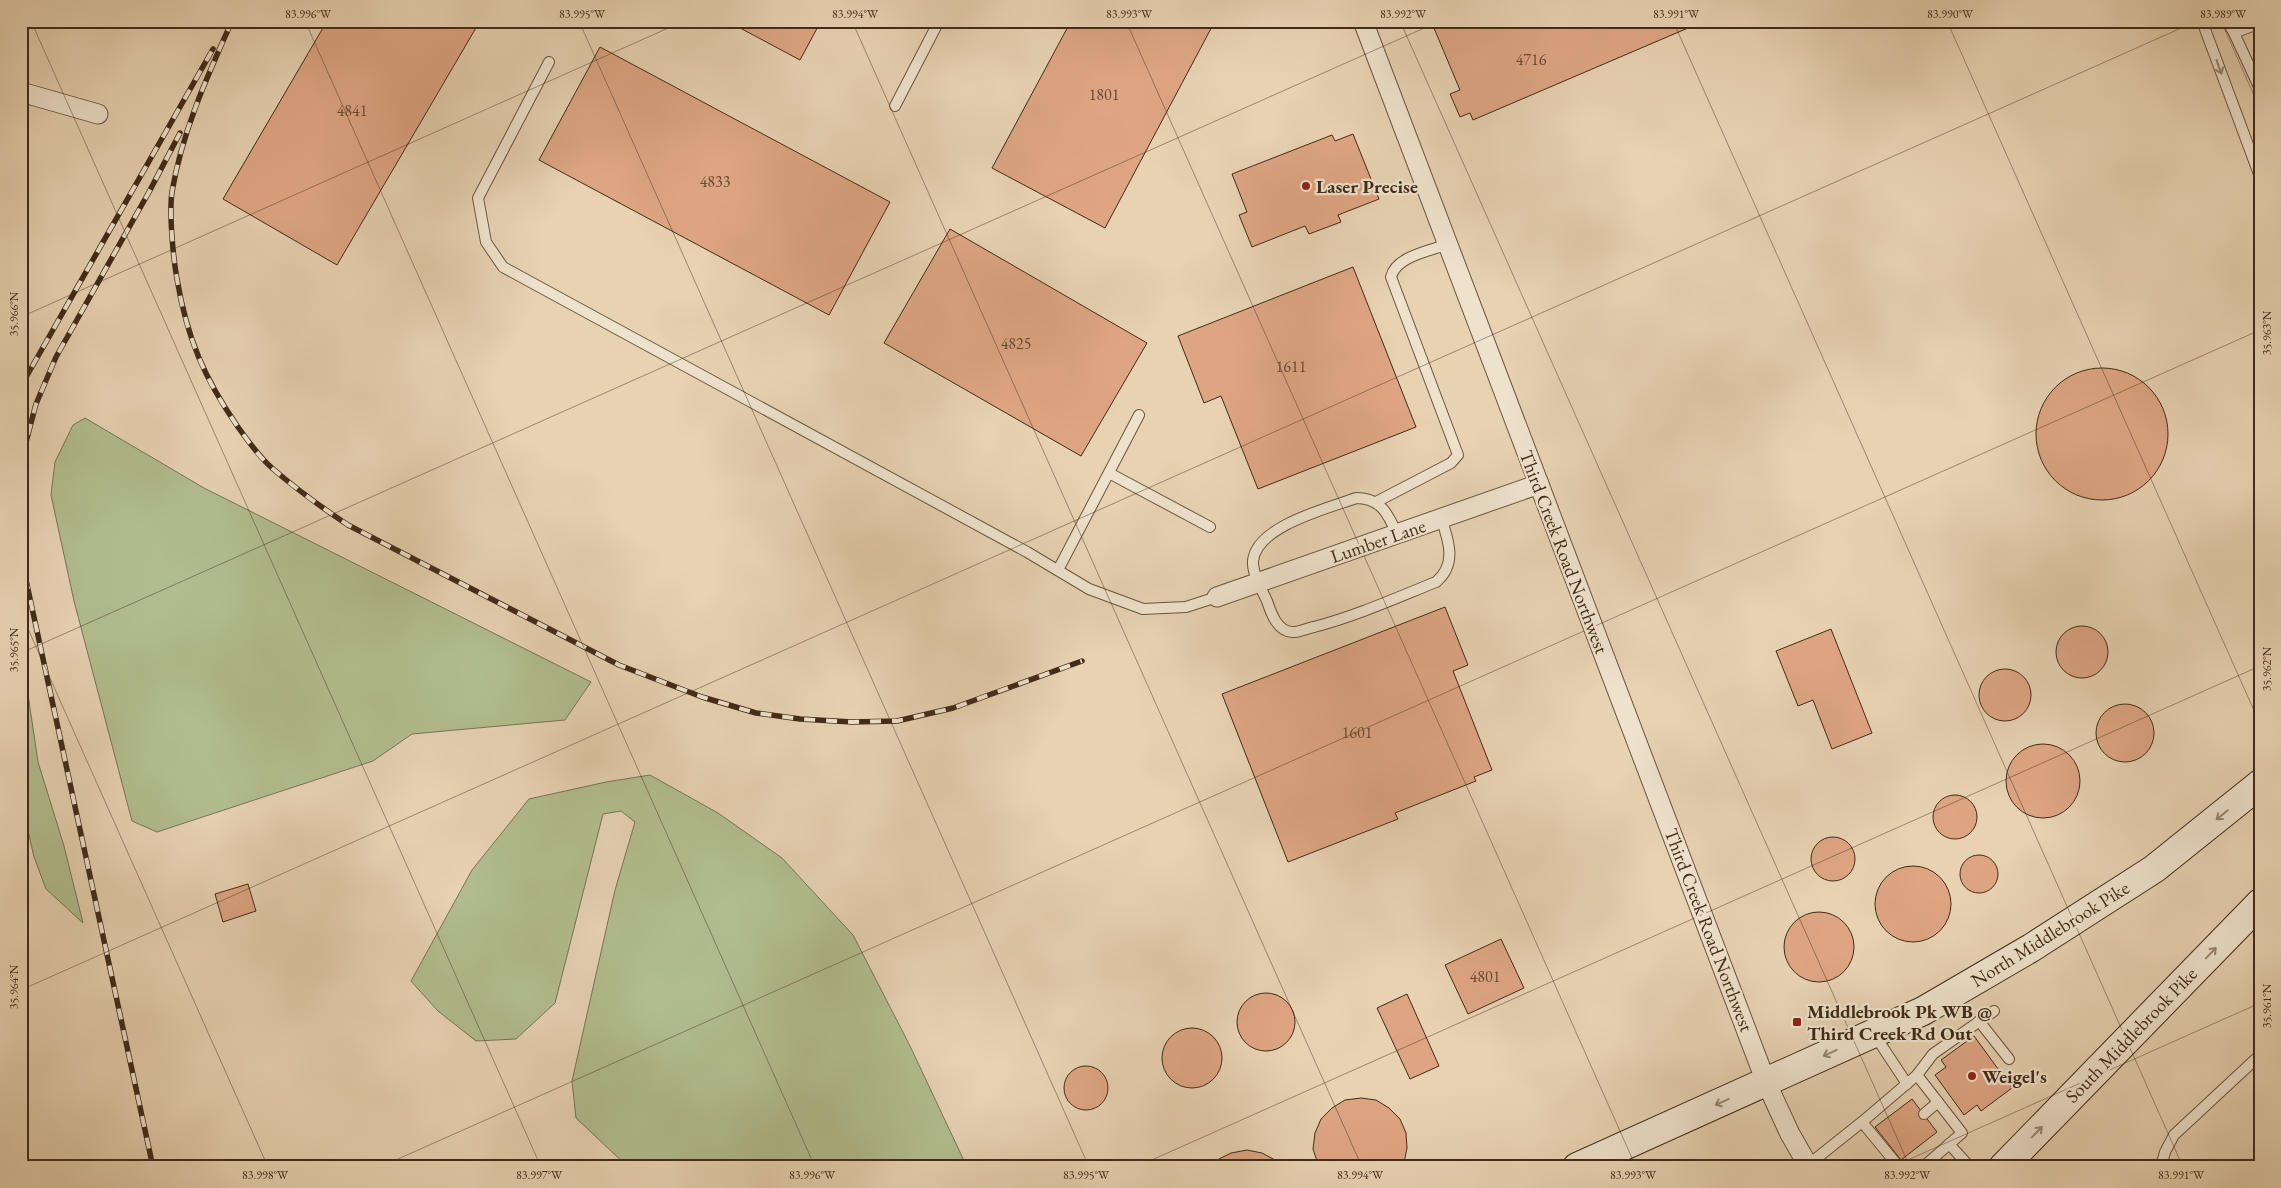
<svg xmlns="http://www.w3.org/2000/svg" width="2281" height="1188" font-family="'EB Garamond',serif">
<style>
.green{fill:#b1bd8f;stroke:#797454}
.building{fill:#dea583;stroke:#412b19}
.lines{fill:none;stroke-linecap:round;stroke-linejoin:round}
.lane-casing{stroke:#6a553f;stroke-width:12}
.street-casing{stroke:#6a553f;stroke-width:21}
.secondary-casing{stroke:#412b19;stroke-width:30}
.lane{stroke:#efe2cd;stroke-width:10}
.street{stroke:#efe2cd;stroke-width:19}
.secondary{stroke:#efe2cd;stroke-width:28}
.rail-casing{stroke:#412b19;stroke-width:5.5}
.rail{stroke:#efe2cd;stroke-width:4;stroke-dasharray:11;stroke-linecap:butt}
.oneway{stroke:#988673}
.ticks{fill:none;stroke:#412b19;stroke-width:1;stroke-opacity:0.45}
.poi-dot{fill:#8f2418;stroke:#efe2cd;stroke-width:2}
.labels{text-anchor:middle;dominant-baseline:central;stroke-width:4.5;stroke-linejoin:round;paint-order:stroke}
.number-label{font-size:16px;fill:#684a34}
.poi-label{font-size:19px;font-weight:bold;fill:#412b19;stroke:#efe2cd;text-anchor:start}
.street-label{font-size:19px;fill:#412b19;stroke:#efe2cd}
.neatline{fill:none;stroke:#412b19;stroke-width:2}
.ticks-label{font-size:12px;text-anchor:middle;fill:#412b19}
</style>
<rect width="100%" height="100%" fill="#e7d2b2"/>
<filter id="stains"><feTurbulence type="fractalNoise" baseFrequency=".004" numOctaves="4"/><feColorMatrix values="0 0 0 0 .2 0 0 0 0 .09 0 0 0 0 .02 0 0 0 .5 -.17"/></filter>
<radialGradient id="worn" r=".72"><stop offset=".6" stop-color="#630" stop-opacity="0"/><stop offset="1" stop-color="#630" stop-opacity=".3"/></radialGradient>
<g class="green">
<polygon points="85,418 204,488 591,682 565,720 412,734 373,761 157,832 132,821 74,601 51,495 55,462 73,425"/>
<polygon points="21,647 38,762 64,846 83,923 46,889 34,857 21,800"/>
<polygon points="650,775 718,813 782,858 853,935 910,1046 967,1167 628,1167 576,1118 572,1081 615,890 635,822 621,811 603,814 555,1003 516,1039 476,1041 438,1011 411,981 472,870 529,799 606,782"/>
</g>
<g class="building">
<polygon points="327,21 480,21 337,265 223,199"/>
<polygon points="727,21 821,21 800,60"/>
<polygon points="1071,21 1215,21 1105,228 992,168"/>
<polygon points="1431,21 1684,21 1688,28 1473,120 1470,113 1460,117 1450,94 1460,90"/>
<polygon points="600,47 890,202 829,315 539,160"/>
<polygon points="1353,134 1379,199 1338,215 1341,222 1309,234 1305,226 1252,247 1239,215 1247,212 1232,174 1332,135 1335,141"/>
<polygon points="950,229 1147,343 1081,456 884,343"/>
<polygon points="1353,267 1416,427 1258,489 1221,396 1204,403 1178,336"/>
<circle cx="2102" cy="434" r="66"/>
<polygon points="1445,607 1468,665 1453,671 1492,770 1474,777 1476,781 1395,813 1398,819 1288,862 1222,694"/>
<circle cx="2082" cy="652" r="26"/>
<polygon points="1831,629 1872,733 1832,749 1813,700 1798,706 1776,651"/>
<circle cx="2005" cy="695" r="26"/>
<circle cx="2125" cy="733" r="29"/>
<circle cx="2043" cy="781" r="37"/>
<circle cx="1955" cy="817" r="22"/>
<circle cx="1833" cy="859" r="22"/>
<circle cx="1979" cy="874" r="19"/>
<circle cx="1913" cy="904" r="38"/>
<polygon points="248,884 256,911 223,922 215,894"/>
<circle cx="1819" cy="947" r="35"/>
<polygon points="1501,939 1524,988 1468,1014 1445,965"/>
<circle cx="1266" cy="1022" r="29"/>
<polygon points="1407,994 1439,1066 1410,1079 1377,1008"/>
<circle cx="1192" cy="1058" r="30"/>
<polygon points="1974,1036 2012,1088 1981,1111 1977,1105 1964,1115 1935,1075 1946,1067 1941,1060"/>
<circle cx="1086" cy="1088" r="22"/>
<polygon points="1361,1098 1376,1100 1389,1108 1400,1119 1406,1133 1407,1148 1404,1163 1401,1167 1319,1167 1313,1149 1315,1133 1321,1119 1332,1108 1345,1100"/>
<polygon points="1912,1099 1937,1132 1901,1160 1875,1127"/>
<polygon points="1247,1150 1262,1153 1275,1160 1281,1167 1211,1167 1217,1160 1231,1153"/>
<polygon points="1127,1161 1140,1167 1114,1167 1121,1162"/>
</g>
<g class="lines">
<defs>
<g id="lane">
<polyline points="2202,21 2260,177"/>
<polyline points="2227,21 2234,33 2260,89"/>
<polyline points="2234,33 2260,23"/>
<polyline points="549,62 478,198 486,242 503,267 1027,552 1089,589 1143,609 1186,607 1217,597"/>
<polyline points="895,106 939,21"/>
<polyline points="1109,473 1210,527"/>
<path d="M1376,502l75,-39 7,-8 -67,-178c5,-21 39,-26 57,-33"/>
<path d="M1397,534c-9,-20 -16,-36 -41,-36 -27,10 -100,28 -103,63 -1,13 9,29 14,40 4,12 10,30 25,31 6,1 15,-4 22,-5 42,-11 82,-29 122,-45 21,-17 13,-41 5,-64"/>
<polyline points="1058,570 1139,415"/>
<polyline points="1979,1021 2009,1059"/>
<polyline points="1874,1034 1907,1084"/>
<polyline points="1917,1075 1933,1054 1994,1011"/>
<polyline points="1924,1114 1938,1102"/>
<polyline points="1862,1122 1899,1167"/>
<polyline points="1949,1144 1970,1167"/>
<polyline points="1808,1165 1862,1122 1917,1075 1962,1133 1923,1167"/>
<polyline points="2161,1167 2165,1152 2174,1135 2260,1055"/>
</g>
<g id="street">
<polyline points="1363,21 1766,1082 1790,1134 1809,1167"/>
<polyline points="21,92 98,114"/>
<polyline points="1217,597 1539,484"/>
</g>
<g id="secondary">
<polyline points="1577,1167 1923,1011 2031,948 2154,869 2260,784"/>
<polyline points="2003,1167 2260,903"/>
</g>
</defs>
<use href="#lane" class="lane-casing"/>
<use href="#street" class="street-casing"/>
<use href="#secondary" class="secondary-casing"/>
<use href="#lane" class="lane"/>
<use href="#street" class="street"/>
<use href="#secondary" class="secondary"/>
<defs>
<g id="rail">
<path d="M232,21c-25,56 -50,111 -60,171 -3,21 1,65 5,87 10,59 27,99 61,148 10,14 21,30 34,41 24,21 49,39 76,57l271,140 83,32 54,16 44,6 52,3 45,-1 56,-13 129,-47"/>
<polyline points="21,386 213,49"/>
<polyline points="21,478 26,442 36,404 56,357 149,192 180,133"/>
<polyline points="21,557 153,1167"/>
</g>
</defs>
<use href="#rail" class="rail-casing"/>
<use href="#rail" class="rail"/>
</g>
<defs><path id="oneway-shaft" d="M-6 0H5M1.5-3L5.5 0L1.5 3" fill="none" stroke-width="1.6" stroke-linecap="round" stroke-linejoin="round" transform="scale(1.25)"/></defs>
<g class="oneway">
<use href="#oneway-shaft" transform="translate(2219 67) rotate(70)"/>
<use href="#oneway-shaft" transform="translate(2222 815) rotate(141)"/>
<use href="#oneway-shaft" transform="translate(2211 953) rotate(-46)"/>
<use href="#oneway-shaft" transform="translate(1830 1053) rotate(156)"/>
<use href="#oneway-shaft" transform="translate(1722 1102) rotate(156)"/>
<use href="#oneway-shaft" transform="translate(2037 1132) rotate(-46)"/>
</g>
<path class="ticks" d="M31,21l510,1146M305,21l510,1146M579,21l510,1146M852,21l510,1146M1126,21l510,1146M1400,21l510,1146M1673,21l510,1146M1947,21l313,703M2221,21l39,88M21,317l663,-296M21,613l247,554M21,653l1419,-632M21,990l2176,-969M380,1167l1880,-837M1136,1167l1124,-501M1892,1167l368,-164"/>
<g class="poi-dot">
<circle cx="1306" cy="186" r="5"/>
<rect x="1792" y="1017" width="10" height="10" rx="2.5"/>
<circle cx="1972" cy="1076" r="5"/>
</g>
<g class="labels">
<g class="number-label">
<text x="1531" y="59">4716</text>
<text x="1104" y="94">1801</text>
<text x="352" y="110">4841</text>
<text x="715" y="181">4833</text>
<text x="1016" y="343">4825</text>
<text x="1291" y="366">1611</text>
<text x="1357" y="732">1601</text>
<text x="1485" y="976">4801</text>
</g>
<g class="poi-label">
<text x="1316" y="186">Laser Precise</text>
<text x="1807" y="1011">Middlebrook Pk WB @<tspan x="1807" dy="22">Third Creek Rd Out</tspan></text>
<text x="1982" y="1076">Weigel's</text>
</g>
<g class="street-label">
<text transform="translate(1378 541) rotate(-19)">Lumber Lane</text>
<text transform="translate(1564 552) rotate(69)">Third Creek Road Northwest</text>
<text transform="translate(1709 930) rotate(69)">Third Creek Road Northwest</text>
<text transform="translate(2050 934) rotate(-32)">North Middlebrook Pike</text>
<text transform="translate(2131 1035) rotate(-46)">South Middlebrook Pike</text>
</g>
</g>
<rect width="2281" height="1188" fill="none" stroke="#e7d2b2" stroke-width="55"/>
<rect x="28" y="28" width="2226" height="1132" class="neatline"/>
<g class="ticks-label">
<text x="308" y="18">83.996°W</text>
<text x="582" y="18">83.995°W</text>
<text x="855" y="18">83.994°W</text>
<text x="1129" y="18">83.993°W</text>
<text x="1403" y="18">83.992°W</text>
<text x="1676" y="18">83.991°W</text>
<text x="1950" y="18">83.990°W</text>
<text x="2223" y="18">83.989°W</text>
<text transform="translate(14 314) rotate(-90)" y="4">35.966°N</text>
<text transform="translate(2267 333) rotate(-90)" y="4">35.963°N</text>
<text transform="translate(14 650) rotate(-90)" y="4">35.965°N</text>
<text transform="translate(2267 669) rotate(-90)" y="4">35.962°N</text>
<text transform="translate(14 987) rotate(-90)" y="4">35.964°N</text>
<text transform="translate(2267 1006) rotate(-90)" y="4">35.961°N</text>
<text x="265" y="1179">83.998°W</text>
<text x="539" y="1179">83.997°W</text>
<text x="812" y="1179">83.996°W</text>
<text x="1086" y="1179">83.995°W</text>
<text x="1360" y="1179">83.994°W</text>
<text x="1633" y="1179">83.993°W</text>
<text x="1907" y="1179">83.992°W</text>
<text x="2181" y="1179">83.991°W</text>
</g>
<rect width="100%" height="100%" filter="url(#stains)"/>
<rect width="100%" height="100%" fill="url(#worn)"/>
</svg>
